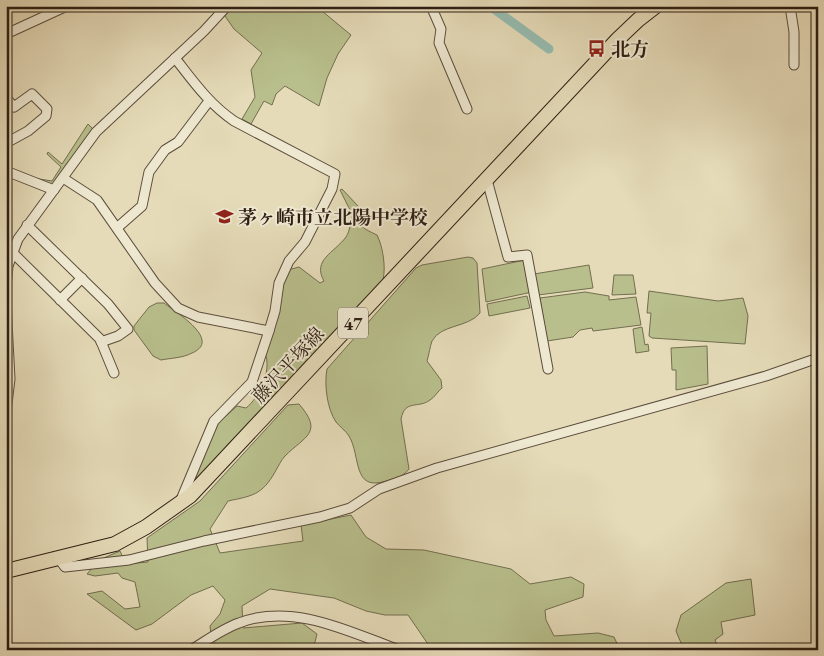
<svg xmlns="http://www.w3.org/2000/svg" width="824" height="656" font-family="'EB Garamond','Noto Serif JP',serif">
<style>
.green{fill:#b8bf8c;stroke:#736e50}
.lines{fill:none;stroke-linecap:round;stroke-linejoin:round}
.canal{stroke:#96bbb0;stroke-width:9}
.minor-casing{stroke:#5c4d3c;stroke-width:11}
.tertiary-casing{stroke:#5c4d3c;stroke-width:12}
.primary-casing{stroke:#2e1e13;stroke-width:16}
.minor{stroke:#eee8d1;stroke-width:9}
.tertiary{stroke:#eee8d1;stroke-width:10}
.primary{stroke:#e5dbb8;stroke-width:14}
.labels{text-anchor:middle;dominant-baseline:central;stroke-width:4;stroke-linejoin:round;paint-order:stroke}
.shield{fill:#eee8d1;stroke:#685b4c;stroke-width:1}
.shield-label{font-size:18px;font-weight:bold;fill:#2e1e13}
.poi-label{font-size:19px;font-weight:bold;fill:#2e1e13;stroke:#eee8d1;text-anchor:start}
.street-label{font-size:19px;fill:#2e1e13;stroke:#eee8d1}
</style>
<rect width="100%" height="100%" fill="#e5dbb8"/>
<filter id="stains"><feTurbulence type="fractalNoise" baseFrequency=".004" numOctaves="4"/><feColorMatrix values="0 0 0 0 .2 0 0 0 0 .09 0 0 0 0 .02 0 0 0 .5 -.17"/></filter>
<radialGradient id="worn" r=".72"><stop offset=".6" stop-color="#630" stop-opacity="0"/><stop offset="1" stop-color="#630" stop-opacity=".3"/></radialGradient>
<g class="green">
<polygon points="233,6 316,6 351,35 338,54 327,78 319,106 285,86 276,94 272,105 264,101 251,124 242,119 255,97 251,70 262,53 234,29 225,16"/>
<polygon points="88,124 94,130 52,185 33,178 52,181 61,167 47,154 48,152 62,164"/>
<path d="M342,189l16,17c0,20 2,21 19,29 6,12 9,32 6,45l-185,198 -4,3 20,-54 23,-21 9,2c14,-11 26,-38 19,-55l12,-33 6,-41 5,-9 11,-3 21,16 4,-2c-12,-21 10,-28 22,-44 4,-6 5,-16 6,-23l-12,-24z"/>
<path d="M468,257l5,1 4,5 3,50c-12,15 -39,11 -48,28 -2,5 -3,14 -5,20l14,19 1,8c-4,3 -7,9 -12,12 -12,9 -25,-1 -29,19l8,50c-6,8 -14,9 -23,12 -34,11 -25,-25 -37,-45 -3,-5 -9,-9 -13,-14 -9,-13 -12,-38 -9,-53l89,-101 6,-3z"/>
<polygon points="525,260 532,292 486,302 482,269"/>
<polygon points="589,265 593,288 538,295 534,274"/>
<polygon points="614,275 633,275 636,294 612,295"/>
<polygon points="649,291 718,301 743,298 748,316 745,344 652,338 649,336 651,313 647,313"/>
<polygon points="585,292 609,296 609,300 636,297 641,325 593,331 592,328 580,330 573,337 547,341 540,298"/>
<polygon points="527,296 530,308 489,316 487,304"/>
<path d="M157,303h7c10,8 59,37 28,50 -9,5 -21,5 -31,7l-8,-4 -19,-26v-4l15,-19z"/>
<polygon points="642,327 645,345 648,344 649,351 636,353 633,329"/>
<polygon points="707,346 708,384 676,390 676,370 672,370 671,348"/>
<path d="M299,404c25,29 6,32 -14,52 -4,4 -7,11 -10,16 -13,23 -23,24 -47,29l-18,28 10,24 83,-12 -2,-16 50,-10 15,22 20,12 38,1 87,19 19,15 41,-7 13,7 -1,13 -38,13 1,10 8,16 44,-3 16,4 6,13h-188l-24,-35h-23l-19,-4 -32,-13 -64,-9 -28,17 1,22 59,-5 15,11 -4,16h-89l-2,-5 -10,-2 -2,-17 10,-12 5,-14 -12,-14 -22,9 -39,29 -16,6 -49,-36 15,-3 23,18 15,-2 -5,-25 -13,-4 -4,-5 -23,3 -8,-2 12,-14 21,-9 6,13 22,-2 -1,-24 53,-37 88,-96z"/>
<polygon points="751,579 755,615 721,622 723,634 715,640 719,650 684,650 676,631 681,615 726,583"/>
</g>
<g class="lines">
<polyline class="canal" points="490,6 549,49"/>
<defs>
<g id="minor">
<polyline points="431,6 441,29 439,43 467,109"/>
<polyline points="790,6 794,32 794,65"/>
<polyline points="6,34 67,6"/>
<polyline points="6,98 14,107 32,94 47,109 46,116 28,131 6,143"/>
<polyline points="6,171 54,190"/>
<path d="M63,178l34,22 58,83 23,25 20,9 71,14 6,-20 4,-28 10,-22 16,-19 27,-53 3,-15 -101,-53c-25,-17 -41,-40 -59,-63"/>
<polyline points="487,180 508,257 527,255 548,369"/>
<polyline points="27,225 108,304 128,329 118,336 101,342"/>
<polyline points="118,227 142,206 149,172 165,150 178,142 209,101"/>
<polyline points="12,252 100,339 114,373"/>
<polyline points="6,288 8,266 18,239 96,132 204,31 227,6"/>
<polyline points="60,300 82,278"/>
<polyline points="6,303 10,379 6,412"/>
<polyline points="180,502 214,421 252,382 269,331"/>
<polyline points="59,559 65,567 129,560 204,541 320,517 350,508 379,489 437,468 766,376 818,358"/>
<path d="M191,650c15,-9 31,-21 48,-27 53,-21 111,9 160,27"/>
</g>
<polyline id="tertiary" points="6,8 11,6"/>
<polyline id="primary" points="6,571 115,544 146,527 190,496 618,39 638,20 656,6"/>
</defs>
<use href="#minor" class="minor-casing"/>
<use href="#tertiary" class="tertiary-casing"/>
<use href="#primary" class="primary-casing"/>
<use href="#minor" class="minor"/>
<use href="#tertiary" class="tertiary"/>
<use href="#primary" class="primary"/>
</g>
<defs>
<symbol id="bus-bare" viewBox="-9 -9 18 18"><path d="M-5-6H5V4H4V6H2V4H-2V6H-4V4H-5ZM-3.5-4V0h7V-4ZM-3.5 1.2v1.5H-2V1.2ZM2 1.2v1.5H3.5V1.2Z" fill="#8f2418" stroke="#eee8d1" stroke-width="2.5" paint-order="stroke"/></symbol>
<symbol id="school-bare" viewBox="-9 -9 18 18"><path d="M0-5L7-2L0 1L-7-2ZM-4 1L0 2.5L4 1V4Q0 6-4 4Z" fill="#8f2418" stroke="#eee8d1" stroke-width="2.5" paint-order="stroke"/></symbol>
</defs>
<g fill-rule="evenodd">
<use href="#bus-bare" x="584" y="36" width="25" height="25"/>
<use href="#school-bare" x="212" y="204" width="25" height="25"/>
</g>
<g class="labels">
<rect class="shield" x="338" y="307.5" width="30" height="31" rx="4"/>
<g class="shield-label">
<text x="353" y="323">47</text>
</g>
<g class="poi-label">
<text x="611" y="49">北方</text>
<text x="238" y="217">茅ヶ崎市立北陽中学校</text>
</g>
<g class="street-label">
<text transform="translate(288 365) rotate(-47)">藤沢平塚線</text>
</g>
</g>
<rect width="824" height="656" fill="none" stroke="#e5dbb8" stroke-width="25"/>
<rect x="8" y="8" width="809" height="641" fill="none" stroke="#2e1e13" stroke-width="2.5"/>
<rect x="12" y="12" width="799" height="631" fill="none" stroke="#2e1e13"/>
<rect width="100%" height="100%" filter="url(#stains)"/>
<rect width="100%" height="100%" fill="url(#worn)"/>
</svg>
